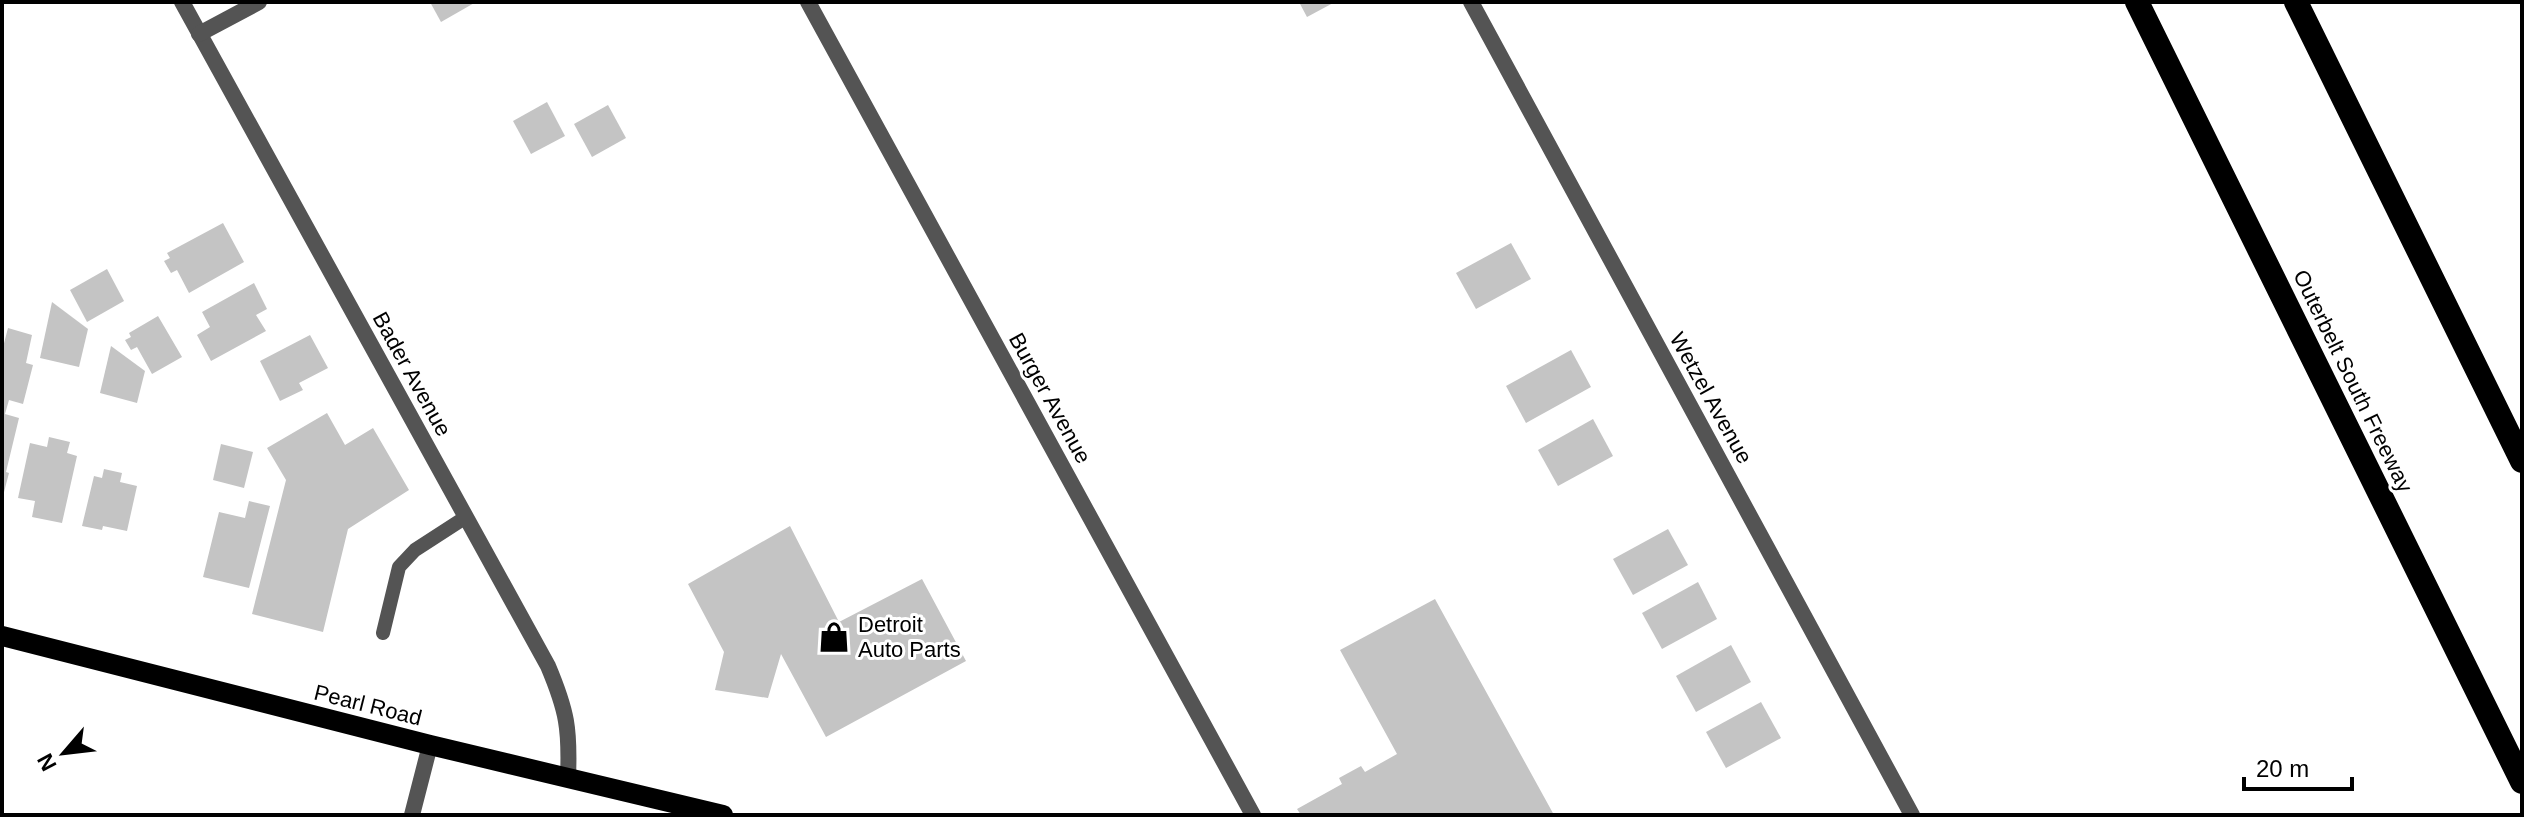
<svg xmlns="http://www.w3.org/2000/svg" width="2524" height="817" font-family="Helvetica,sans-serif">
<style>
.building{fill:#c4c4c4}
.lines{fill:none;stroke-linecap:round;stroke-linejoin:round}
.lane{stroke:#545454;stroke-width:14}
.street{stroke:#545454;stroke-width:16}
.primary{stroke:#000;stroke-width:20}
.highway{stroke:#000;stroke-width:24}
.labels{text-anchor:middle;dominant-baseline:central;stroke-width:6;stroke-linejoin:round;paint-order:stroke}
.street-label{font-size:22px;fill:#000;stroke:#fff}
.poi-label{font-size:22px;fill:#000;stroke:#fff;text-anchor:start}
</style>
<rect width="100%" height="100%" fill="#fff"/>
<g class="building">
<polygon points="430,2 476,2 441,22"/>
<polygon points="1299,2 1335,2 1307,17"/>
<polygon points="547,102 565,136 531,154 513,121"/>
<polygon points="608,105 626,138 592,157 574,124"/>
<polygon points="223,223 244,262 189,293 177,270 171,273 164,261 170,258 167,253"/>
<polygon points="1511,243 1531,279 1476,309 1456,273"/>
<polygon points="107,269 124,301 87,322 70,290"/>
<polygon points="254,283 267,309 256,315 266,331 211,361 197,335 210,327 202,312"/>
<polygon points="52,302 88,329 79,367 40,358"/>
<polygon points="158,316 182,357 152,374 137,347 131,350 125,340 131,337 129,333"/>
<polygon points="8,328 32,335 26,363 33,365 23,404 9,400 5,414 19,418 6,472 9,473 3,496 2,351"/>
<polygon points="310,335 328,368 299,383 303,390 280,401 260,361"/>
<polygon points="111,346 145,371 137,403 100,393"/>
<polygon points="1571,350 1591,387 1526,423 1506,386"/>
<polygon points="327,413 345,445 373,428 409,490 348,529 323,632 252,614 286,480 267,448"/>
<polygon points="1593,419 1613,456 1558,486 1538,450"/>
<polygon points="49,437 70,442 67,453 77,456 62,523 32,517 35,501 18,498 30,443 47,447"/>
<polygon points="221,444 253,452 244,488 213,480"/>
<polygon points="104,469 122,473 120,482 137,486 127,531 103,526 102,530 82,526 94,476 102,478"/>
<polygon points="249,501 270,506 249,588 203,577 219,512 245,518"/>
<polygon points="790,526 839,622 922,579 966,661 826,737 781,654 768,698 715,690 724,652 688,584"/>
<polygon points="1668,529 1688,565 1633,595 1613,559"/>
<polygon points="1698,582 1717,619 1662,649 1642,613"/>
<polygon points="1435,599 1554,815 1301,815 1297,809 1342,784 1339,778 1361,766 1365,772 1397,754 1340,650"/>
<polygon points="1731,645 1751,682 1696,712 1676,676"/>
<polygon points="1761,702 1781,738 1726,768 1706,732"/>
</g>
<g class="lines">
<polyline class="lane" points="383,633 399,567 415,550 466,517"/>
<g class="street">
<path d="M182,2l366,664c19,45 22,63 20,112"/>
<polyline points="808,2 1253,815"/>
<polyline points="1471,2 1912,815"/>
<polyline points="199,34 259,2"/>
<polyline points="412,815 430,745"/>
</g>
<polyline class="primary" points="2,636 430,745 723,815"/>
<g class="highway">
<polyline points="2137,2 2522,782"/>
<polyline points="2296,2 2522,461"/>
</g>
</g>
<defs>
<symbol id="shop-bare" viewBox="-9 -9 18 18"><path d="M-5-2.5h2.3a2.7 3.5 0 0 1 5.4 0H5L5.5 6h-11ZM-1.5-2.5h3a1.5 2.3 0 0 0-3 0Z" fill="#000" stroke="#fff" stroke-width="2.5" paint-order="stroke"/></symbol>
</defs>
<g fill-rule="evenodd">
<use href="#shop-bare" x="812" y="615" width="44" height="44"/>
</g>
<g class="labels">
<g class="street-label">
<text transform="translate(412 374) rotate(61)">Bader Avenue</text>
<text transform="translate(2353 381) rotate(64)">Outerbelt South Freeway</text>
<text transform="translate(1050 398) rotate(61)">Burger Avenue</text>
<text transform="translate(1711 398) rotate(61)">Wetzel Avenue</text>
<text transform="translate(368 705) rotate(14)">Pearl Road</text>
</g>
<g class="poi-label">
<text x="858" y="624">Detroit<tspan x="858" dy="25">Auto Parts</tspan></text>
</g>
</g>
<rect width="2524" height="817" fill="none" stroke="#000000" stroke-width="8"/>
<g transform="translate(64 753) rotate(242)" stroke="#ffffff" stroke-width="6" paint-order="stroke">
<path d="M0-6L14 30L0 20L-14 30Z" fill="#000000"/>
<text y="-12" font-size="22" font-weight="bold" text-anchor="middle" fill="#000000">N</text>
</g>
<path d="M2244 777v12h108v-12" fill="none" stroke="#000000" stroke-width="4"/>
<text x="2256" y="777" font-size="24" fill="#000000" stroke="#ffffff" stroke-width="6" paint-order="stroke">20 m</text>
</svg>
